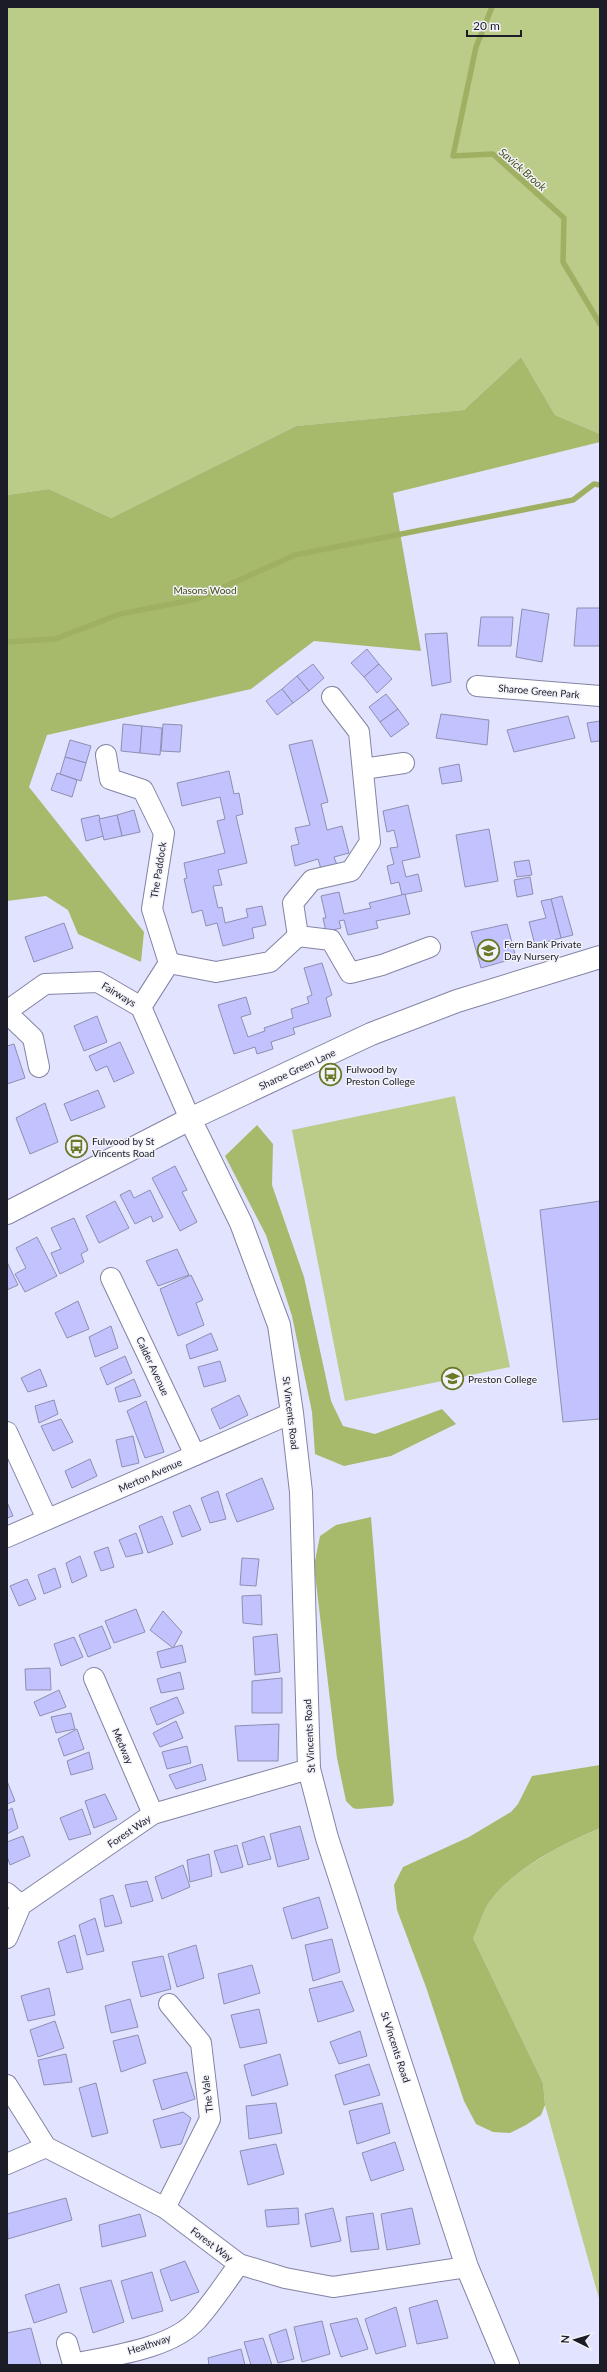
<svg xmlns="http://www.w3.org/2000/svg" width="607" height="2372" font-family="Lato,sans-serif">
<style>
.green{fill:#bbcb88}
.forest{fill:#a7b96b}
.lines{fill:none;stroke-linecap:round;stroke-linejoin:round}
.stream{stroke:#9fb063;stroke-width:5.5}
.building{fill:#c1c2fe;stroke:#8e8fb0}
.minor-casing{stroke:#8384a4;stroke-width:22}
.tertiary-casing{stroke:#8384a4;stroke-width:24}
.minor{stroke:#fff;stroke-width:20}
.tertiary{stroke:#fff;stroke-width:22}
.labels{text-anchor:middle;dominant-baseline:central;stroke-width:3;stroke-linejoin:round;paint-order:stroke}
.park-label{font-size:10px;fill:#424d13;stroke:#f2f2f9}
.street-label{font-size:10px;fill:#1c1c29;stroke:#f2f2f9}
.poi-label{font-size:10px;fill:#1c1c29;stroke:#f2f2f9;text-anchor:start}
.water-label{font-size:11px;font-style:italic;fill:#455017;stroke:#f2f2f9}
</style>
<rect width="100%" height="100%" fill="#e2e3ff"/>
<g class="green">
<polygon points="7,7 600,7 600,434 555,415 521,357 464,410 296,426 111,518 49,489 7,495"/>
<polygon points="455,1096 510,1367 345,1401 292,1130"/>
<path d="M600,1828v474l-55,-197 -2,-22 -70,-145c4,-10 8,-21 13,-31 23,-37 76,-62 114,-79z"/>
</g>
<g class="forest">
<polygon points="521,357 555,415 600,434 600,442 393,493 421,651 314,641 251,689 47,735 29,787 144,932 141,962 78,934 68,910 46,896 7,901 7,495 49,489 111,518 296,426 464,410"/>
<polygon points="257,1125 273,1144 272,1185 304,1277 331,1401 343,1426 375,1434 442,1409 456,1424 391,1456 344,1466 315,1454 312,1412 292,1316 266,1235 225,1156"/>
<polygon points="371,1517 394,1802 392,1806 357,1809 353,1808 346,1801 337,1758 314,1566 320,1536 336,1525"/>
<path d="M600,1765v63c-39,17 -91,42 -114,79 -5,10 -8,21 -13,31l70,145 2,22 -4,10 -15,10 -16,8 -17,-1 -17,-8 -12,-23 -38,-114 -29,-77 -3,-25 9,-18 66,-30 42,-25 7,-8 14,-28z"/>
</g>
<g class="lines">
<g class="stream">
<polyline points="492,7 476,47 453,156 493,154 564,218 563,262 600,324"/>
<polyline points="7,642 55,639 120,614 197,599 295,555 573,500 594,484 600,485"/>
</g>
</g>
<g class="building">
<polygon points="577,608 600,608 600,646 574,646"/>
<polygon points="522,609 549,614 542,662 516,657"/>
<polygon points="481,617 513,617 511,646 478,646"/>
<polygon points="447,633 451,682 432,686 425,634"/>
<polygon points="367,649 379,664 364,677 351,663"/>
<polygon points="313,664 324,678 309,691 297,676"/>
<polygon points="379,664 392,679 377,693 364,677"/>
<polygon points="297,676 309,691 293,703 282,689"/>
<polygon points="282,689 293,703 277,715 266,701"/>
<polygon points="386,694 398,709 380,722 369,707"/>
<polygon points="398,709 409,724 391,737 380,722"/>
<polygon points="441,714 489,720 487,745 436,738"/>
<polygon points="568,716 575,738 514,752 507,730"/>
<polygon points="600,721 600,741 591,742 587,723"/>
<polygon points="123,724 142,726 140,753 121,751"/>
<polygon points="163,724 182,725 180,752 161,751"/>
<polygon points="142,726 162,728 160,755 140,753"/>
<polygon points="70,740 91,746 86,763 65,757"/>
<polygon points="312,740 328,802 321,804 327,830 342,826 349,853 334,857 337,865 321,869 318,859 295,866 291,846 299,844 295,828 310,825 289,745"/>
<polygon points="65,757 86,763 81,781 60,774"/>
<polygon points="459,764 462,781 442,784 439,768"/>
<polygon points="229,771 234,794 239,793 243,814 236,816 247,863 218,870 222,885 213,886 218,908 222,907 225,923 248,917 246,909 262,906 266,925 252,928 254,938 223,946 217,923 206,926 202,910 192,913 184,879 187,878 184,863 225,853 217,821 225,819 220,797 182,806 177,783"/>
<polygon points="57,773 77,780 72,797 51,790"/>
<polygon points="408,805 420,857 402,861 406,877 418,874 422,891 402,895 399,882 391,884 387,866 394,864 390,848 398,847 394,830 387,832 383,811"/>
<polygon points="134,810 140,832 122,836 117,815"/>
<polygon points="99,815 104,836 86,841 81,819"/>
<polygon points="117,815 122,836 104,840 99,819"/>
<polygon points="489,829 498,881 465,887 456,835"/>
<polygon points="529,860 532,875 517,877 514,862"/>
<polygon points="530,877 533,894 517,897 514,880"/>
<polygon points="339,892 344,914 371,908 369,903 405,894 410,914 376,921 378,928 348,935 344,920 339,921 341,928 326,932 323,918 326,918 321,896"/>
<polygon points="562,896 573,935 561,938 551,899"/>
<polygon points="551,899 561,938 535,945 529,922 546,918 541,901"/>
<polygon points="64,923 73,948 34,962 25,937"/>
<polygon points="507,924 516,958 481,968 471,932"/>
<polygon points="322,963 332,995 326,998 331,1016 293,1028 295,1034 271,1042 273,1049 257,1054 255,1047 234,1054 218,1005 246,997 251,1014 241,1017 248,1037 265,1031 264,1028 293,1018 291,1009 309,1003 307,997 312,995 304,968"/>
<polygon points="97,1016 107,1042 84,1051 74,1026"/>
<polygon points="120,1042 134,1073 114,1082 107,1066 96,1071 89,1056"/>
<polygon points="14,1044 25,1078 7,1084 7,1046"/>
<polygon points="98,1090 105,1107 71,1121 64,1104"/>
<polygon points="45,1103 58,1142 30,1154 16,1118"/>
<polygon points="175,1166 187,1190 182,1192 197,1222 180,1231 152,1178"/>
<polygon points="130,1190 134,1198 150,1190 163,1217 153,1222 151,1216 135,1224 120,1195"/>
<polygon points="115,1201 129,1228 99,1243 86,1216"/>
<polygon points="600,1201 600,1419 563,1422 540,1210"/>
<polygon points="74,1218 88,1250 81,1254 84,1262 60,1274 51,1253 61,1249 51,1228"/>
<polygon points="37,1237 57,1276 25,1292 15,1274 26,1268 16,1248"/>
<polygon points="177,1249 189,1275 158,1286 146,1261"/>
<polygon points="7,1262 18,1285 7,1290"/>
<polygon points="191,1275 203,1300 196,1303 204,1325 178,1336 160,1289"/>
<polygon points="78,1301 89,1329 67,1338 55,1313"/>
<polygon points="111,1326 118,1348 95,1357 89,1337"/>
<polygon points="211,1333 218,1350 190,1359 186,1345"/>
<polygon points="125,1356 132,1373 107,1385 100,1368"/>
<polygon points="220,1361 226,1381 204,1387 198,1367"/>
<polygon points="40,1369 47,1386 28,1392 21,1378"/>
<polygon points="134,1379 141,1396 119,1402 115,1388"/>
<polygon points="239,1395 248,1415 220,1429 211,1409"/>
<polygon points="54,1400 58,1414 39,1423 35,1406"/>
<polygon points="146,1401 164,1452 145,1458 127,1411"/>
<polygon points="61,1419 73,1442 53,1451 41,1426"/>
<polygon points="133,1436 139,1463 122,1467 116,1440"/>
<polygon points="90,1459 97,1476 72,1488 65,1471"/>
<polygon points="262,1478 274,1509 237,1522 226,1494"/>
<polygon points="218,1491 226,1519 210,1523 201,1498"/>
<polygon points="7,1502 13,1516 7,1518"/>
<polygon points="190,1505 201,1530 182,1537 173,1512"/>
<polygon points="162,1516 173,1544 148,1553 139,1526"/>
<polygon points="136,1533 143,1553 126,1557 119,1540"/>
<polygon points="108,1547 114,1567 101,1571 94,1552"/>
<polygon points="80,1556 87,1576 72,1583 66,1563"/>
<polygon points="242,1558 259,1559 256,1586 240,1585"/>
<polygon points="55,1568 61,1587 44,1594 38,1575"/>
<polygon points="27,1579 36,1599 19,1606 10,1586"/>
<polygon points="261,1595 262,1625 243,1623 242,1596"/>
<polygon points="136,1609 145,1632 114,1643 105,1621"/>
<polygon points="163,1611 182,1632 173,1648 150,1630"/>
<polygon points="102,1626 111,1648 88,1657 79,1635"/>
<polygon points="277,1634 280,1672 255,1675 253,1637"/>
<polygon points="74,1637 83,1657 61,1666 54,1644"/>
<polygon points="182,1645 186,1662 161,1668 157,1652"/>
<polygon points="50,1668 51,1690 26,1690 25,1669"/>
<polygon points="180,1672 184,1689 161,1693 157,1679"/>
<polygon points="282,1678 282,1713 252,1713 252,1681"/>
<polygon points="59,1690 66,1707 40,1716 34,1702"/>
<polygon points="177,1697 184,1713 157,1725 150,1708"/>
<polygon points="71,1713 75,1729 56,1733 51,1717"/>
<polygon points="176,1721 183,1738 160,1747 153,1733"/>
<polygon points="279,1724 278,1761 238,1761 235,1726"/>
<polygon points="77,1729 84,1749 64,1756 58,1739"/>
<polygon points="187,1746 191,1763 167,1769 162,1752"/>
<polygon points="89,1752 93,1769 71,1775 67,1761"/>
<polygon points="202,1764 206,1780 176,1789 169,1775"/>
<polygon points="7,1781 15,1801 7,1804"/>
<polygon points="105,1794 117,1819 94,1828 85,1801"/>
<polygon points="12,1808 18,1828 7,1834 7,1811"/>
<polygon points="82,1809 91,1834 69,1840 60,1818"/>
<polygon points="300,1826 309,1859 278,1867 270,1834"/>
<polygon points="23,1836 30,1856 10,1865 7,1856 7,1842"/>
<polygon points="264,1836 271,1859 248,1865 242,1843"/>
<polygon points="237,1845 243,1867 221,1873 214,1851"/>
<polygon points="209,1854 212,1876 190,1882 187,1860"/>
<polygon points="183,1865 190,1887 162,1899 155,1877"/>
<polygon points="147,1881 153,1901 131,1907 125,1885"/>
<polygon points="113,1895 122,1923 105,1927 100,1899"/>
<polygon points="319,1897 328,1928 292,1939 283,1908"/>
<polygon points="95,1918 104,1951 87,1955 79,1925"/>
<polygon points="75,1935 83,1969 67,1973 58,1942"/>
<polygon points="332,1939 340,1972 313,1981 305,1945"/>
<polygon points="196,1945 204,1978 177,1987 168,1954"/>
<polygon points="163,1956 171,1989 141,1997 132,1962"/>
<polygon points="252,1965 260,1993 224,2004 218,1974"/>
<polygon points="342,1981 354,2011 318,2022 309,1989"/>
<polygon points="49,1988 55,2015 28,2021 21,1996"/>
<polygon points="130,1999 138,2027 111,2033 105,2006"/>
<polygon points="259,2009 267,2043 240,2048 231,2015"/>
<polygon points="55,2021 64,2048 38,2057 30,2030"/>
<polygon points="360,2031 367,2056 339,2064 330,2042"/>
<polygon points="138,2035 146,2063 121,2072 113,2041"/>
<polygon points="66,2054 72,2082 44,2085 38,2060"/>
<polygon points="280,2054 288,2085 252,2096 244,2065"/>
<polygon points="369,2064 380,2095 344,2105 335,2075"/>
<polygon points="187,2072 195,2099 162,2110 153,2080"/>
<polygon points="96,2083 108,2133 92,2137 79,2088"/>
<polygon points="276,2103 282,2133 249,2139 246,2106"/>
<polygon points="382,2103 390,2133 357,2144 349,2111"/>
<polygon points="183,2112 191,2118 181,2144 161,2148 153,2120"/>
<polygon points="395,2142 404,2170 371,2181 362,2153"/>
<polygon points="276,2144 284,2174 248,2185 240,2151"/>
<polygon points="66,2198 72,2220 8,2239 7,2214"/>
<polygon points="298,2208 299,2224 267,2227 265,2210"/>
<polygon points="333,2208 341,2241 311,2247 305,2214"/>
<polygon points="412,2208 420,2244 387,2250 381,2214"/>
<polygon points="373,2213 379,2249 351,2252 346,2217"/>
<polygon points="140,2214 146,2236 102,2247 99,2225"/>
<polygon points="185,2261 199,2292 171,2301 160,2270"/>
<polygon points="152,2272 163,2311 132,2319 121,2281"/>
<polygon points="111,2280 124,2322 93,2333 80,2288"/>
<polygon points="59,2284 67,2312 34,2323 25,2295"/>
<polygon points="437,2300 448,2338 417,2344 409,2308"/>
<polygon points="396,2307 406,2346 376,2354 365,2319"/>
<polygon points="357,2318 368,2349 341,2357 330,2324"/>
<polygon points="322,2321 330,2354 302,2362 294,2327"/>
<polygon points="31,2328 41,2365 7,2365 7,2333"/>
<polygon points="286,2329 294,2359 278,2363 269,2335"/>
<polygon points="263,2338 272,2365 251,2365 244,2342"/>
<polygon points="241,2349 245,2365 209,2365 208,2358"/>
</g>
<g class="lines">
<defs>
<g id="minor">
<polyline points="477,686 600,696"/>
<polyline points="106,755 110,779 143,790 164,833 152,909 169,963 141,1007"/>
<polyline points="363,769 404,763"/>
<polyline points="298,936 293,903 312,880 351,871 370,842 359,732 332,697"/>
<polyline points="169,963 216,972 270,962 298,936 331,940 350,973 382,965 430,947"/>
<polyline points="7,1011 45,984 98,982 141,1007 190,1119"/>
<polyline points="7,1013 33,1038 39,1067"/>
<polyline points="111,1278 195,1455"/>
<polyline points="7,1432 47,1519"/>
<polyline points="7,1537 292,1413"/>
<polyline points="94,1678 153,1814"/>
<polyline points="7,1893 21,1905"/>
<polyline points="7,1938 21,1905 153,1814 309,1769"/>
<polyline points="7,2085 46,2147 165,2208 239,2264 285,2278 333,2287 467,2267"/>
<polyline points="7,2164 46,2147"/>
<polyline points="165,2208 210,2119 201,2043 169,2004"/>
<path d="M67,2343l6,21c37,-8 98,-15 124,-44 16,-18 29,-38 42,-56"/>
</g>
<g id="tertiary">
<polyline points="190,1119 241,1223 279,1325 292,1413 301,1492 309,1769 327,1838 467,2267 508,2365"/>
<polyline points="7,1213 190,1119 371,1034 457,1001 600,957"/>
</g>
</defs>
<use href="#minor" class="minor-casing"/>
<use href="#tertiary" class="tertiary-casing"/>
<use href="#minor" class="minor"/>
<use href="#tertiary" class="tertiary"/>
</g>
<defs>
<symbol id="school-ring" viewBox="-11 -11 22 22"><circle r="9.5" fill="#f2f2f9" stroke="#6a7927" stroke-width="1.5"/><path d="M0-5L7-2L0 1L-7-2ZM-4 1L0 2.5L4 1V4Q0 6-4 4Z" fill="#6a7927"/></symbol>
<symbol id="bus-ring" viewBox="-11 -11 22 22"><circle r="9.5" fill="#f2f2f9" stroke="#6a7927" stroke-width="1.5"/><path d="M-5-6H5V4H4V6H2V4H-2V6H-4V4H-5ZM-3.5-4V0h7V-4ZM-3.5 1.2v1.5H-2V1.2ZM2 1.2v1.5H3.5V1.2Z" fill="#6a7927"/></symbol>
<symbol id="university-ring" viewBox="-11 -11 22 22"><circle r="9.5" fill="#f2f2f9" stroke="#6a7927" stroke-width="1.5"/><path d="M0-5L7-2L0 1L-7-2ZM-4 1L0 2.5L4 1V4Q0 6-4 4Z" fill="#6a7927"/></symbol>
</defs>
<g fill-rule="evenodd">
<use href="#school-ring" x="476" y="938" width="25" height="25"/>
<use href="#bus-ring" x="318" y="1062" width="25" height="25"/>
<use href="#bus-ring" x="64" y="1134" width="25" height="25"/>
<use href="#university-ring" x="440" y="1366" width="25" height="25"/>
</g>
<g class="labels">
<g class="park-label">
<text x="205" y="590">Masons Wood</text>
</g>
<g class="street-label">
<text transform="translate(539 691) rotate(5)">Sharoe Green Park</text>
<text transform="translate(158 870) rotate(-81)">The Paddock</text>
<text transform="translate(119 994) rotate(31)">Fairways</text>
<text transform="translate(297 1069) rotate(-25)">Sharoe Green Lane</text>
<text transform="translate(153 1366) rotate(65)">Calder Avenue</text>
<text transform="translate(291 1413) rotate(83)">St Vincents Road</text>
<text transform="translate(150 1475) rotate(-24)">Merton Avenue</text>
<text transform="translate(309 1736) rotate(-93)">St Vincents Road</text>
<text transform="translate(123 1746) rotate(67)">Medway</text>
<text transform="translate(129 1831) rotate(-34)">Forest Way</text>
<text transform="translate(396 2047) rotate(72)">St Vincents Road</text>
<text transform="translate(207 2094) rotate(-97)">The Vale</text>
<text transform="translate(212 2244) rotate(37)">Forest Way</text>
<text transform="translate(149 2344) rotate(-18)">Heathway</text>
</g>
<g class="poi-label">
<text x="504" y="944">Fern Bank Private<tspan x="504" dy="12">Day Nursery</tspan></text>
<text x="346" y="1069">Fulwood by<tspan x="346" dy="12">Preston College</tspan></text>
<text x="92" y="1141">Fulwood by St<tspan x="92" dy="12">Vincents Road</tspan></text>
<text x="468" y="1379">Preston College</text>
</g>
<g class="water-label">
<text transform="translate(523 169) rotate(41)">Savick Brook</text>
</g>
</g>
<rect width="607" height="2372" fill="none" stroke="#1c1c29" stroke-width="16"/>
<g transform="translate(575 2340) rotate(275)" stroke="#f2f2f9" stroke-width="3" paint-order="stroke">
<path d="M0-3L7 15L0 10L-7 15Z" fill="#1c1c29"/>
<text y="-6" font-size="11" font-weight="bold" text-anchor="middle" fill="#1c1c29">N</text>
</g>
<path d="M467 30v6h54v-6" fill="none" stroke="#1c1c29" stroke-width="2"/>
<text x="473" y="30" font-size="12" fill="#1c1c29" stroke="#f2f2f9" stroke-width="3" paint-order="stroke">20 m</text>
</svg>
